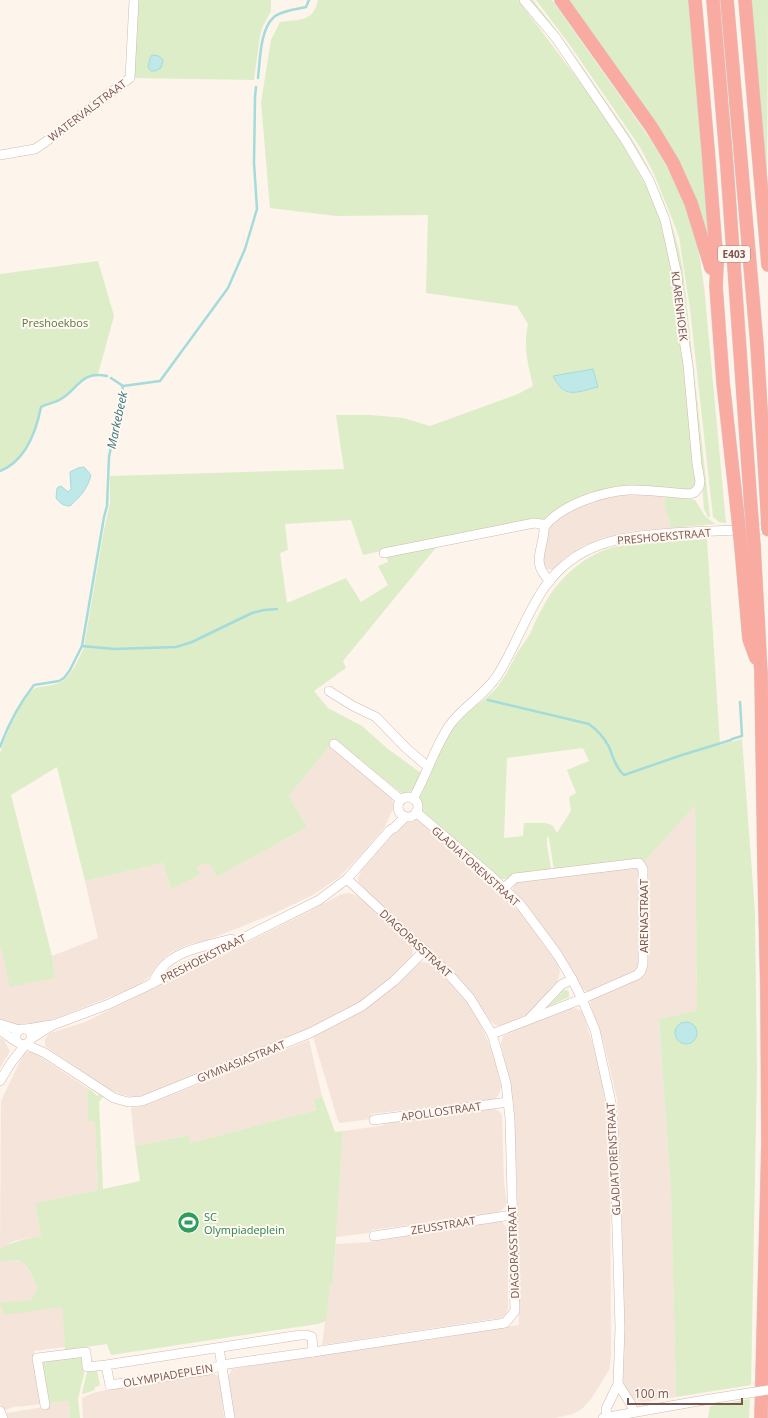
<svg xmlns="http://www.w3.org/2000/svg" width="768" height="1418" font-family="'Open Sans',sans-serif">
<style>
.residential{fill:#f5e4d9}
.green{fill:#ddedc8;fill-rule:evenodd}
.water{fill:#bee9e8;stroke:#a4dbdb}
.lines{fill:none;stroke-linecap:round;stroke-linejoin:round}
.stream{stroke:#a4dbdb;stroke-width:2.5}
.minor-casing{stroke:#d1b9af;stroke-width:10}
.highway-casing{stroke:#dacfcd;stroke-width:14}
.minor{stroke:#fff;stroke-width:9}
.highway{stroke:#f9aaa1;stroke-width:13}
.minor-bridge-casing{stroke:#d1b9af;stroke-width:10;stroke-linecap:butt}
.highway-bridge-casing{stroke:#dacfcd;stroke-width:14;stroke-linecap:butt}
.minor-bridge{stroke:#fff;stroke-width:9}
.highway-bridge{stroke:#f9aaa1;stroke-width:13}
.labels{text-anchor:middle;dominant-baseline:central;stroke-width:4;stroke-linejoin:round;paint-order:stroke}
.shield{fill:#fff8f3;stroke:#a3867e;stroke-width:1}
.shield-label{font-size:10px;font-weight:bold;fill:#7b554c}
.street-label{font-size:11px;fill:#7b554c;stroke:#fff8f3}
.park-label{font-size:11px;fill:#5b7a41;stroke:#fff8f3}
.leisure-label{font-size:11px;fill:#27864d;stroke:#fff8f3;text-anchor:start}
.water-label{font-size:12px;font-style:italic;fill:#3b7878;stroke:#fff8f3}
</style>
<rect width="100%" height="100%" fill="#fdf4eb"/>
<g class="residential">
<polygon points="621,492 666,495 664,502 671,528 631,531 600,539 581,547 564,558 553,570 547,569 544,566 542,552 547,528 552,521 585,504"/>
<polygon points="330,745 392,798 394,803 393,809 384,828 359,857 338,878 313,895 275,913 208,940 187,945 170,953 157,965 149,977 135,987 44,1023 19,1026 0,1020 0,946 55,978 52,956 98,938 85,881 163,863 171,889 200,875 197,867 209,861 217,877 307,827 289,796"/>
<polygon points="695,804 697,1010 659,1019 671,1189 676,1397 643,1402 635,1400 628,1395 623,1384 624,1345 622,1217 620,1148 617,1099 604,1044 590,1003 592,998 643,974 646,865 644,862"/>
<polygon points="417,819 424,825 486,880 521,913 557,963 560,971 558,980 528,1014 503,1026 495,1025 489,1019 470,991 435,954 359,883 358,878 362,870 401,825 406,821"/>
<polygon points="636,867 640,871 640,964 636,971 591,991 586,991 582,989 564,956 544,928 513,890 514,883 516,881"/>
<polygon points="349,893 357,896 408,941 412,946 413,950 412,958 378,990 358,1006 311,1029 146,1095 132,1097 121,1094 110,1090 45,1046 45,1039 50,1033 85,1022 222,955 296,918 342,894"/>
<polygon points="420,962 431,963 439,968 464,997 478,1019 487,1039 496,1063 501,1086 499,1094 495,1099 371,1114 371,1119 340,1123 338,1121 313,1037 357,1014 374,1002"/>
<polygon points="575,1008 582,1011 593,1045 601,1074 610,1134 611,1356 609,1370 591,1399 582,1409 573,1414 555,1418 235,1418 227,1379 232,1369 317,1355 435,1339 519,1325 517,1179 513,1101 501,1044 503,1036 567,1009"/>
<polygon points="0,1038 4,1040 10,1051 0,1068"/>
<polygon points="309,1040 322,1096 313,1100 316,1110 190,1143 188,1135 135,1146 131,1108 144,1106"/>
<polygon points="26,1052 33,1052 87,1088 88,1121 95,1122 98,1190 35,1203 41,1236 14,1241 0,1249 1,1101 22,1057"/>
<polygon points="492,1108 499,1111 502,1115 504,1182 507,1205 501,1211 491,1214 372,1230 369,1233 336,1237 343,1131 380,1126 395,1121"/>
<polygon points="501,1221 508,1229 508,1309 505,1316 500,1318 322,1345 330,1284 333,1284 336,1244 370,1242"/>
<polygon points="0,1260 3,1262 16,1260 23,1263 30,1272 37,1288 31,1300 1,1304 62,1307 65,1347 34,1351 42,1404 17,1407 17,1406 5,1410 0,1404"/>
<polygon points="208,1373 217,1375 220,1379 224,1418 83,1418 82,1398 93,1393 106,1390"/>
<polygon points="69,1401 70,1418 8,1418 7,1413 49,1406 49,1403"/>
</g>
<g class="green">
<polygon points="136,0 271,0 271,11 262,28 260,36 254,80 133,78"/>
<path d="M318,0h200l89,118 49,85 19,71 21,211 -5,4 -12,2 -56,-4 -82,33 -84,14 -94,21 -12,-35 -66,4 3,26 -8,3 7,50 59,-25 15,24 27,-17 -10,-19 10,-4 -2,-7 53,-11 -96,117 3,7 -32,23 14,17 34,18 26,23 33,24c-4,8 -6,18 -15,21l-6,-2 -65,-53 -46,57 18,31 -90,50 -8,-15 -12,5 3,8 -29,14 -8,-26 -78,18 -28,-114 -46,28 41,161 3,22 -45,9 -9,-40 -1,-1v-192c5,-18 21,-55 35,-66 8,-2 18,-2 26,-6 10,-5 19,-25 23,-35l19,-112 7,-32v-27l234,-7 -8,-54h35l32,3 27,8 88,-32 15,-8c-5,-24 -10,-37 -5,-62l-11,-18 -91,-13 2,-78 -92,1 -66,-8 -9,-106 10,-62 9,-18c19,-3 33,1 38,-22z"/>
<path d="M527,0h6c24,30 46,62 68,94 12,18 26,36 37,55 22,38 38,79 45,122l27,246h-2l-4,-8 -3,-38 -16,-147 -25,-125z"/>
<polygon points="536,0 552,0 651,140 672,176 688,212 698,247 704,286 726,523 719,522 713,517 690,309 679,237 673,221 654,174 640,147 567,41"/>
<polygon points="565,0 689,0 710,251 698,210"/>
<polygon points="751,0 768,0 767,191"/>
<path d="M98,261l16,55 -16,58 -15,5 -22,20 -13,4 -7,4c-6,25 -15,54 -41,64v-197z"/>
<polygon points="666,495 695,500 705,516 715,524 671,528 664,502"/>
<path d="M707,539l13,206 22,-6 13,173 2,158 -6,315 -75,12 -5,-207 -12,-171 38,-9 -2,-205 -51,57 -2,-2 -88,10 -5,-32 -2,-2v9l4,24 -46,10h-4l-77,-66 -4,-6 -2,-7c10,-23 22,-57 37,-76 12,-16 32,-23 43,-38 7,-9 12,-19 17,-29 4,-8 10,-15 15,-23 4,-9 8,-19 13,-27 15,-29 44,-55 76,-61 28,-5 59,-5 88,-7zM583,748l6,13 -22,9 9,23 -7,4 2,14 -14,22 -5,-8 -7,-2h-21l-1,13 -19,2 3,-80z"/>
<polygon points="564,990 567,990 569,992 569,997 547,1007"/>
<path d="M87,1088l5,3 5,5 4,-2 2,3 -4,5 4,87 37,-8 -5,-35 54,-11 1,8 126,-33 -3,-10 9,-4 13,36 8,-1 -10,153h-3l-4,37 -8,3 -207,31 -4,-11 -42,6 -3,-43 -58,8 -4,-12 31,-3 6,-12c-4,-10 -9,-26 -21,-28 -4,0 -9,2 -13,2l-3,-2v-11c13,-8 26,-10 41,-13l-6,-33 63,-13 -3,-68 -7,-1z"/>
<polygon points="79,1356 82,1359 84,1374 78,1399 80,1418 70,1418 69,1401 49,1403 41,1366 44,1360"/>
<polygon points="97,1371 100,1385 94,1388 95,1390 83,1394 82,1393 87,1372"/>
<polygon points="750,1399 749,1418 708,1418 710,1406"/>
</g>
<g class="water">
<polygon points="152,55 159,56 163,60 161,68 155,71 151,71 148,67 150,58"/>
<path d="M593,369l5,18c-22,5 -33,13 -45,-11z"/>
<path d="M84,467l7,8c-3,13 -11,22 -21,31 -7,0 -10,-3 -14,-8l1,-10 4,-2 7,6 3,-3 -1,-17 8,-4z"/>
<circle cx="686" cy="1033" r="11"/>
</g>
<g class="lines">
<g class="stream">
<path d="M258,78c2,-17 2,-48 15,-60 6,-7 24,-9 33,-11l3,-7"/>
<polyline points="111,378 123,386"/>
<path d="M0,471c26,-10 36,-39 41,-64 7,-4 14,-4 20,-8 17,-10 21,-29 46,-23"/>
<polyline points="82,646 114,649 176,647 192,642 252,613 264,610 277,609"/>
<path d="M488,700l101,24c8,6 14,12 19,21 5,10 7,23 16,30l58,-20 49,-15"/>
<polyline points="732,739 742,736 740,702"/>
<path d="M0,747c8,-22 19,-43 34,-62l25,-4 5,-3 6,-8 12,-24 22,-129 3,-11 2,-49 14,-71 37,-5 68,-93 17,-39 12,-40 -3,-46 1,-66 1,-10"/>
</g>
<defs>
<g id="minor">
<path d="M524,0l32,38 70,103 23,39 16,40 12,55 4,46 7,44 9,99 3,17 -1,6 -4,5 -5,2c-21,-1 -42,-5 -62,-4 -27,2 -67,15 -84,37"/>
<polyline points="0,155 35,149 44,143 130,78 134,0"/>
<path d="M544,527c1,21 -15,35 6,54"/>
<polyline points="384,553 534,523 542,524 544,527"/>
<polyline points="329,691 353,706 376,717 406,748 428,767"/>
<polyline points="334,744 401,800"/>
<circle cx="408" cy="807" r="10"/>
<path d="M413,799c13,-23 21,-50 36,-73 13,-19 35,-30 48,-50 18,-28 28,-60 47,-88 32,-46 76,-51 127,-55 33,-2 65,-3 97,-4"/>
<polyline points="416,812 491,876 520,904 557,954 572,979 582,999 595,1030 611,1102 614,1137 618,1260 620,1328 618,1384 606,1409 607,1417"/>
<path d="M153,983c2,-5 5,-10 8,-14 17,-20 46,-23 70,-30"/>
<polyline points="530,1018 561,985 572,979"/>
<polyline points="0,1024 19,1030"/>
<path d="M0,1030c6,4 18,15 25,15 7,-3 9,-11 2,-16"/>
<polyline points="492,1034 582,999 637,975 641,971 643,964 643,869 639,863 515,878 504,888"/>
<polyline points="32,1038 53,1025 109,1004 145,987 319,900 347,879 390,830 394,828 405,817"/>
<polyline points="16,1040 16,1033 21,1029 27,1029 51,1025"/>
<polyline points="27,1045 45,1053 114,1098 128,1102 142,1101 310,1033 362,1006 394,981 425,950"/>
<polyline points="0,1081 11,1063 25,1045"/>
<polyline points="374,1120 508,1102"/>
<polyline points="374,1236 512,1215"/>
<polyline points="219,1348 230,1418"/>
<polyline points="313,1352 505,1323 515,1311 510,1119 506,1083 492,1034 470,998 445,970 347,879"/>
<polyline points="618,1384 632,1406 633,1412"/>
<polyline points="45,1405 37,1358 86,1352 87,1367 106,1365 300,1335 307,1335 312,1337 313,1352 221,1365 209,1370 110,1385 106,1365"/>
<polyline points="0,1411 3,1418"/>
<polyline points="603,1418 710,1399"/>
</g>
<g id="highway">
<polyline points="561,0 652,128 673,163 691,203 711,268"/>
<polyline points="695,0 708,149 717,264 716,286 723,382 737,509"/>
<polyline points="713,0 727,167 751,508"/>
<polyline points="727,0 757,345 767,507"/>
<polyline points="745,0 768,265"/>
<polyline points="754,546 761,673 764,865 767,994 768,1144 761,1418"/>
<polyline points="741,547 749,639 756,658"/>
</g>
</defs>
<use href="#minor" class="minor-casing"/>
<use href="#highway" class="highway-casing"/>
<use href="#minor" class="minor"/>
<use href="#highway" class="highway"/>
<defs>
<polyline id="minor-bridge" points="710,1399 768,1390"/>
<g id="highway-bridge">
<polyline points="767,507 768,530"/>
<polyline points="751,508 754,546"/>
<polyline points="737,509 741,547"/>
</g>
</defs>
<use href="#minor-bridge" class="minor-bridge-casing"/>
<use href="#highway-bridge" class="highway-bridge-casing"/>
<use href="#minor-bridge" class="minor-bridge"/>
<use href="#highway-bridge" class="highway-bridge"/>
</g>
<defs>
<symbol id="stadium-disc" viewBox="-11 -11 22 22"><circle r="9.5" fill="#2e9e5b" stroke="#fff8f3"/><path d="M0-5a6.5 5 0 1 0 0 10a6.5 5 0 1 0 0-10ZM-3.5-1.8h7v3.6h-7Z" fill="#fff"/></symbol>
</defs>
<g fill-rule="evenodd">
<use href="#stadium-disc" x="176" y="1210" width="25" height="25"/>
</g>
<g class="labels">
<rect class="shield" x="718" y="246" width="32" height="16" rx="3"/>
<g class="shield-label">
<text x="734" y="254">E403</text>
</g>
<g class="street-label">
<text transform="translate(87 110) rotate(-37)">WATERVALSTRAAT</text>
<text transform="translate(680 306) rotate(83)">KLARENHOEK</text>
<text transform="translate(664 536) rotate(-5)">PRESHOEKSTRAAT</text>
<text transform="translate(476 866) rotate(42)">GLADIATORENSTRAAT</text>
<text transform="translate(643 916) rotate(-90)">ARENASTRAAT</text>
<text transform="translate(416 943) rotate(43)">DIAGORASSTRAAT</text>
<text transform="translate(203 958) rotate(-27)">PRESHOEKSTRAAT</text>
<text transform="translate(241 1061) rotate(-22)">GYMNASIASTRAAT</text>
<text transform="translate(441 1111) rotate(-8)">APOLLOSTRAAT</text>
<text transform="translate(613 1159) rotate(-93)">GLADIATORENSTRAAT</text>
<text transform="translate(443 1225) rotate(-9)">ZEUSSTRAAT</text>
<text transform="translate(513 1252) rotate(-92)">DIAGORASSTRAAT</text>
<text transform="translate(168 1375) rotate(-10)">OLYMPIADEPLEIN</text>
</g>
<g class="park-label">
<text x="55" y="322">Preshoekbos</text>
</g>
<g class="leisure-label">
<text x="204" y="1216">SC<tspan x="204" dy="13">Olympiadeplein</tspan></text>
</g>
<g class="water-label">
<text transform="translate(117 420) rotate(-78)">Markebeek</text>
</g>
</g>
<path d="M628 1398v6h114v-6" fill="none" stroke="#7b554c" stroke-width="2"/>
<text x="634" y="1398" font-size="12" fill="#7b554c" stroke="#fff8f3" stroke-width="3" paint-order="stroke">100 m</text>
</svg>
